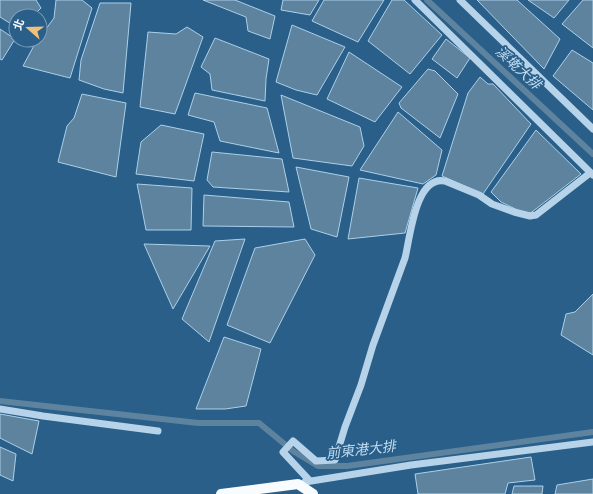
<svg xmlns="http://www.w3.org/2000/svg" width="593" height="494" font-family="'Sofia Sans Condensed','Noto Sans TC',sans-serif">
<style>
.water{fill:#5e839f;stroke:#abd0e9}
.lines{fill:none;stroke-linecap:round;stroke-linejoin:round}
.canal{stroke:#5e839f;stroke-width:6}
.minor{stroke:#b6d3e9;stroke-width:7}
.major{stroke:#f9fcfe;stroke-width:10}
.labels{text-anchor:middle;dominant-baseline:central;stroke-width:3.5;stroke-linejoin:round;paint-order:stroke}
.water-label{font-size:14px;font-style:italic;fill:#c2ddf0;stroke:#295f89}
</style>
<rect width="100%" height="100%" fill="#295f89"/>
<g class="water">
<polygon points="0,0 36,0 41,8 33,16 16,16 16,27 0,17"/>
<polygon points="56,0 82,0 92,8 70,78 23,66 37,40 40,40 40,37 54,18"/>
<polygon points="203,0 235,0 275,16 270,39 248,31 246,17"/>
<polygon points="283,0 319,0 310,15 281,10"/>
<polygon points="324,0 384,0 358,42 312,21"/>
<polygon points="392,0 404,0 442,35 410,74 368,41"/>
<polygon points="477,0 517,0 560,39 544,69"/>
<polygon points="528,0 569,0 554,18"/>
<polygon points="583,0 593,0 593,48 562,24"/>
<polygon points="100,3 131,3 123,93 104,89 79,80 81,60"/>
<polygon points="292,25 345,47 317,95 296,90 276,82"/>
<polygon points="187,27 203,37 175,114 140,107 148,32 176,34"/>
<polygon points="0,29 15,39 2,60 0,59"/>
<polygon points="215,38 269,59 266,79 265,101 212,90 210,74 201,67"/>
<polygon points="446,39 470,58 457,78 432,59"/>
<polygon points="572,50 593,63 593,110 553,76"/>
<polygon points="349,52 402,87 375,122 327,99"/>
<polygon points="428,69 435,71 458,94 440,138 401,108 399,103"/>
<polygon points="480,77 488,84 493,84 531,124 483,194 442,176 468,93"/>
<polygon points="195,93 267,108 279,153 220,141 214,122 188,115"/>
<polygon points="82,94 126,103 116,177 58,162 67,126 74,118"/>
<polygon points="281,95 360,127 364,146 352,166 293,158"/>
<polygon points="398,112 442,150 436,175 423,184 360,170"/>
<polygon points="161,125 204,134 194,181 136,174 141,142"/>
<polygon points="536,130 581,174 528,215 501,202 491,192"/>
<polygon points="212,152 282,159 289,192 213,187 207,180"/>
<polygon points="296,167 349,177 337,237 311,229"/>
<polygon points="359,178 418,188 405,233 348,239"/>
<polygon points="137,184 192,188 191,230 146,230 140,199"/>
<polygon points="204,195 289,202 294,227 203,226"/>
<polygon points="245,239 209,342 182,319 215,241"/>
<polygon points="305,239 315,255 270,343 227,325 255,248"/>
<polygon points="144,244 210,246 173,309"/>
<polygon points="593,294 593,355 561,335 566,314 575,312"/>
<polygon points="224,337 261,349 246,406 225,409 196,409"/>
<polygon points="0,414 39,421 32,454 0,438"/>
<polygon points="0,447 16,454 13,481 0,475"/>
<polygon points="531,457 535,480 508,483 505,494 418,494 415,474"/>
<polygon points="593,479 593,494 555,494 557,485"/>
<polygon points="514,486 543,486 542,494 512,494"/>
</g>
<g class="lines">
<g class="canal">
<polyline points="427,0 593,154"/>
<polyline points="0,401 198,423 259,423 293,451 318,466 347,466 593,432"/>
</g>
<g class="minor">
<polyline points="415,0 593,175"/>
<polyline points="460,0 593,129"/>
<polyline points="0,409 43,416 158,431"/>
<path d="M309,480l-26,-28 10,-11 23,20 19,-1 10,-33 16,-42 12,-40 32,-87c5,-19 10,-83 40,-77l34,14 13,9 22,8 16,4 6,-1 54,-42"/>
<polyline points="305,482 411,465 593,442"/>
</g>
<polyline class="major" points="221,494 298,484 313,494"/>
</g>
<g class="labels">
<g class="water-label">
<text transform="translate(518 68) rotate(43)">溪墘大排</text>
<text transform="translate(361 450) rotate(-6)">前東港大排</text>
</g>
</g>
<g transform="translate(28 28) rotate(290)"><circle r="19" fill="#295f89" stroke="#7f9fb8"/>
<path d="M0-3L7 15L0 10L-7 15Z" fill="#f0c07d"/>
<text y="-6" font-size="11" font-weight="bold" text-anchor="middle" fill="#ffffff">北</text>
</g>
</svg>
